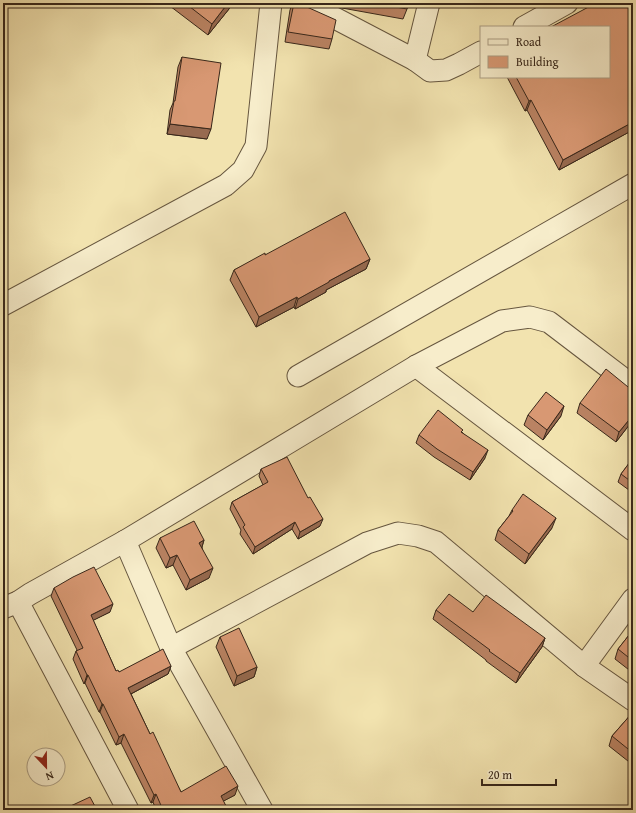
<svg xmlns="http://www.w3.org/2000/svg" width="636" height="813" font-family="'Gentium Book Plus',serif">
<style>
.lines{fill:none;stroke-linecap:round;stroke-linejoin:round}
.minor-casing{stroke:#66563f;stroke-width:23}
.minor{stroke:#f7edcb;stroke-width:21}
.wall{fill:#ba8363;stroke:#38271a}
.shaded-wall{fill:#976a50;stroke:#38271a}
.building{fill:#d89873;stroke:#38271a}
</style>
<rect width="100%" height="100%" fill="#f2e3af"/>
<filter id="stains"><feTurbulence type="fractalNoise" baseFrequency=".005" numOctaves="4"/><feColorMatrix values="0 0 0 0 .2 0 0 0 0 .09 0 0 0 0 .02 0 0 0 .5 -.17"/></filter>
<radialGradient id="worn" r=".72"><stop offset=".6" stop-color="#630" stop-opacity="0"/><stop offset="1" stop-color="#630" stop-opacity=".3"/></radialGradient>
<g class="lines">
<defs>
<g id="minor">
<polyline points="300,3 331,16 415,60 430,71 446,70 459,64 481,52"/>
<polyline points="524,27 567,3"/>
<polyline points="415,60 429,3"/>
<polyline points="3,305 226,185 243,170 256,146 271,3"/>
<polyline points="416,366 633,530"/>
<polyline points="298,376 633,184"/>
<polyline points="125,541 171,648 262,810"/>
<polyline points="18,602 128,810"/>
<polyline points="3,608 18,602 30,594 125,541 416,366 502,321 530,317 549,322 633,386"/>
<polyline points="171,648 367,543 398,533 418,536 436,542 584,666 633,700"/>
<polyline points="584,666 633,599"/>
</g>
</defs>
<use href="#minor" class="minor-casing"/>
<use href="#minor" class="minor"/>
</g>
<g class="wall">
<polygon points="166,3 231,3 229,9 208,35"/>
<polygon points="293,3 298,3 332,39 329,49 285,42 290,10"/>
<polygon points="330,3 408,3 407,9 403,19 342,8"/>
<polygon points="633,3 633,129 632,129 631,131 559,170 527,110 525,111 507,77 609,77"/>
<polygon points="182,57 207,139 167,134 170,110 173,103 178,67"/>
<polygon points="265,255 370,259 366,269 326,290 326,292 295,309 294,307 256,327 230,280 234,270"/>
<polygon points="580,403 633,420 616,442 577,413"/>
<polygon points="528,415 561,416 543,440 524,425"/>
<polygon points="462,432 485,458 470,480 434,457 416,443 419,435"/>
<polygon points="633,458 633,493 618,482 621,474"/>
<polygon points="261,469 320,526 298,539 292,529 253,554 240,534 241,530 230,509 232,502 263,485 259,476"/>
<polygon points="512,510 552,528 525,564 495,540 498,530 509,516"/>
<polygon points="160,538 204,540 202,547 209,578 186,590 173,565 166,568 156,548"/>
<polygon points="54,588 110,612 93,620 116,671 119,672 171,666 168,674 131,694 150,734 181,792 235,795 223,801 228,810 156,810 153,802 151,803 121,743 116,745 100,712 99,712 85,683 84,684 73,659 76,651 77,650 51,596"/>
<polygon points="436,610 473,612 545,638 542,647 516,683 486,661 486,660 433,619"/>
<polygon points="633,630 633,673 615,659 618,649"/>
<polygon points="220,637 257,667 254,677 234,686 216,647"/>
<polygon points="633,712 633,765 609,746 612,736"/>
</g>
<g class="shaded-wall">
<polygon points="228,3 231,3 229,9 208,35 212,24"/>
<polygon points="531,100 527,110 525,111 529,101"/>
<polygon points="633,122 633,129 632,129 631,131 559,170 563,160"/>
<polygon points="170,124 211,129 207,139 167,134"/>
<polygon points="370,259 366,269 326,290 326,292 295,309 298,299 329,281"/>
<polygon points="297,297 294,307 256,327 259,317"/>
<polygon points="564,406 561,416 543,440 547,430"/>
<polygon points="633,415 633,420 616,442 619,432"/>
<polygon points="488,450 485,458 470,480 473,472"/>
<polygon points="556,518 552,528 525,564 529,554"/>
<polygon points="323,519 320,526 298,539 300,532"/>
<polygon points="295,522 292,529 253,554 255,547"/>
<polygon points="204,540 201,550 199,543"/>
<polygon points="177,555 173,565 166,568 170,558"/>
<polygon points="213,568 209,578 186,590 190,580"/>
<polygon points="113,604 110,612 88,623 91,615"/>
<polygon points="545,638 542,647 516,683 520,673"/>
<polygon points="171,666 168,674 125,697 128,688"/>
<polygon points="257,667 254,677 234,686 237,676"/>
<polygon points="87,675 88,675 85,683 84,684"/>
<polygon points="102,704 103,704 100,712 99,712"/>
<polygon points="124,734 121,743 116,745 119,737"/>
<polygon points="238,786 235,795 218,804 221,796"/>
<polygon points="156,794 153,802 151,803 154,795"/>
</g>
<g class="building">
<polygon points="185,3 228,3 212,24"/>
<polygon points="294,3 298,3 336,20 332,39 288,32"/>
<polygon points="374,3 408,3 407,9"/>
<polygon points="596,3 633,3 633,122 563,160 531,100 529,101 516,77 609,77 609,27 551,27"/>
<polygon points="182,57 221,63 211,129 170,124 174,101 175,101"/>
<polygon points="345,212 370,259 329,281 329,282 298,299 297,297 259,317 234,270 265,253 265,255"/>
<polygon points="606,369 633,391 633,415 619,432 580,403"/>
<polygon points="546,392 564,406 547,430 528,415"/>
<polygon points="438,410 463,430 461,432 488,450 473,472 437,449 419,435"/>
<polygon points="287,457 308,498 310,497 323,519 300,532 295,522 255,547 243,527 245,525 232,502 268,482 261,469"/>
<polygon points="633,458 633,483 621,474"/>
<polygon points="523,494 556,518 529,554 498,530 513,511 512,510"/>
<polygon points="194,521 204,540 199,543 213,568 190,580 177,555 170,558 160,538"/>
<polygon points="94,567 113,604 91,615 116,671 118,670 119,672 163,649 171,666 128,688 150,734 153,732 181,792 226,766 238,786 221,796 228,810 163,810 156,794 154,795 124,734 119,737 103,704 102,704 88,675 87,675 76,651 83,648 54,588 73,577"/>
<polygon points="449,594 473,612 486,595 545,638 520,673 489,651 490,650 436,610"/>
<polygon points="239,628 257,667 237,676 220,637"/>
<polygon points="633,630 633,661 618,649"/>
<polygon points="633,712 633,753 612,736"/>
<polygon points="90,797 97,810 62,810"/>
</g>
<rect width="636" height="813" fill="none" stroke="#f2e3af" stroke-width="16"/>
<rect x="4" y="4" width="628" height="805" fill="none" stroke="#38271a" stroke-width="2"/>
<rect x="8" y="8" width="620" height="797" fill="none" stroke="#38271a"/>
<rect x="480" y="26" width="130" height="52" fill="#f7edcb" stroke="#ab9e84"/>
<rect x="488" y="39" width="20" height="6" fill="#f7edcb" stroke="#ab9e84"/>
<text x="516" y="46" font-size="12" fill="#38271a">Road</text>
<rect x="488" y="56" width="20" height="12" fill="#d89873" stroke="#ab9e84"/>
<text x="516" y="66" font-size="12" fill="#38271a">Building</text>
<g transform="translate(46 767) rotate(158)"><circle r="19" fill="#f7edcb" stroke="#ab9e84"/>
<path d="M0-3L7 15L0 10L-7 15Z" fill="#8f2418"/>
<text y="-6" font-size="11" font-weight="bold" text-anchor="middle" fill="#38271a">N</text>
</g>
<path d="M482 779v6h74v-6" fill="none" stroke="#38271a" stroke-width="2"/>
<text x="488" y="779" font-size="12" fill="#38271a" stroke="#f7edcb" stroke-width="3" paint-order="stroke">20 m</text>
<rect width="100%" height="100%" filter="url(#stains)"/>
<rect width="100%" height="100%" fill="url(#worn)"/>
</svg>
